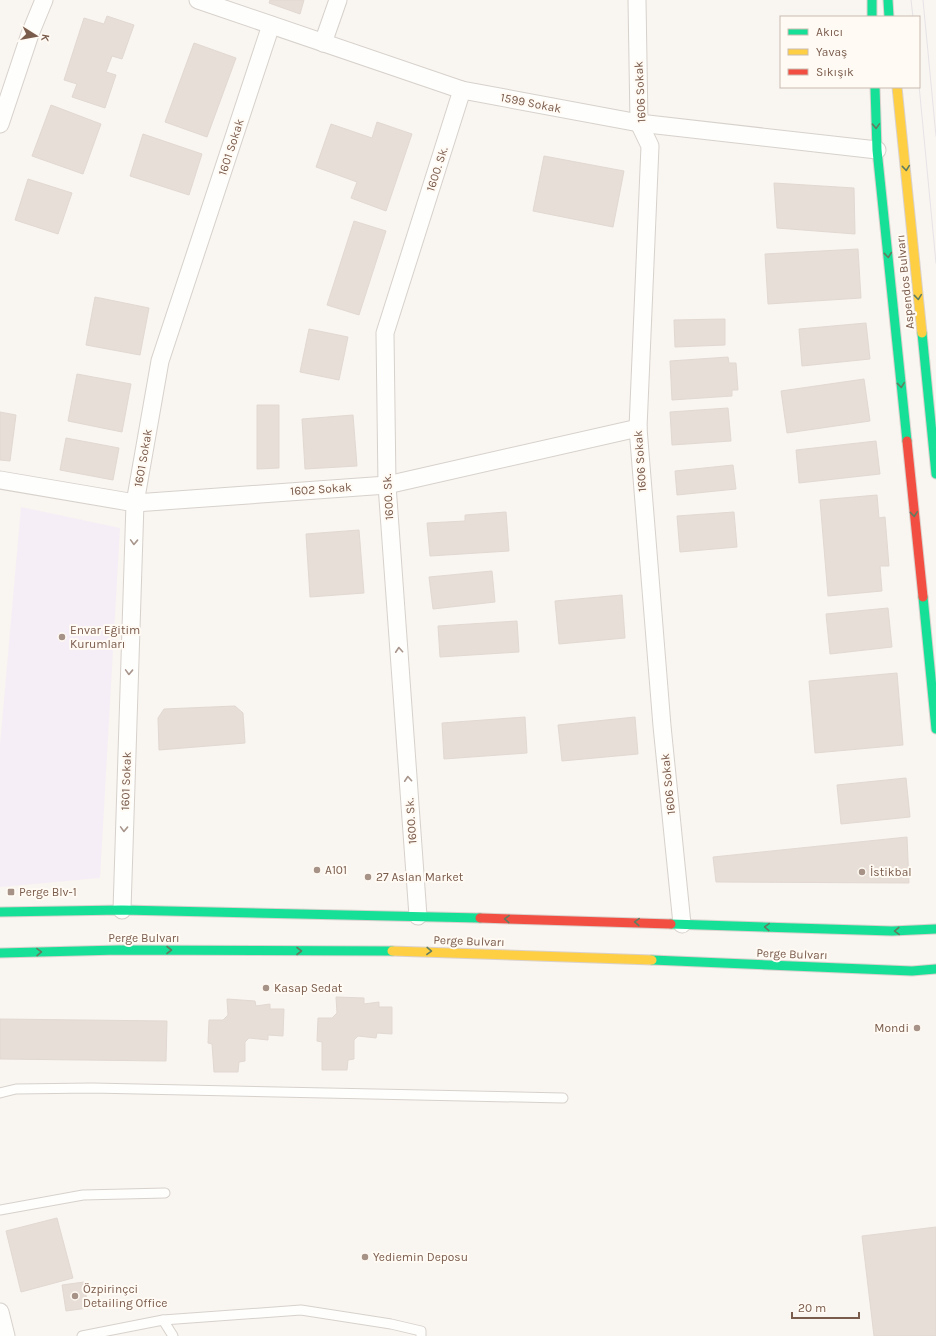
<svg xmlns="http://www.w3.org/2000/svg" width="936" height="1336" font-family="Karla,sans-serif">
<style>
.education{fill:#f6eef6}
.building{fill:#e6ded7;stroke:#e2d8d2}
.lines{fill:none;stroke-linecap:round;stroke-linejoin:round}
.lane-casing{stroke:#d7d1cb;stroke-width:11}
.street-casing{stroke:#d7d1cb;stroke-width:19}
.fast-casing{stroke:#dad1cc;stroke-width:11}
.slow-casing{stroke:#dad1cc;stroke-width:11}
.jam-casing{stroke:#dad1cc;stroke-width:11}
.lane{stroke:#fefefd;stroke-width:9}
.street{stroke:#fefefd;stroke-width:17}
.fast{stroke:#16e098;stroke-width:9}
.slow{stroke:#ffcf43;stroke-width:9}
.jam{stroke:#f24e42;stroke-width:9}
.tram{stroke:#e6e3e7;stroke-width:1}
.oneway{stroke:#617d60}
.oneway2{stroke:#a8958b}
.poi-dot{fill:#a69286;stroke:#fffaf3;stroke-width:1.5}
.labels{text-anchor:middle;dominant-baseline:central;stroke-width:4;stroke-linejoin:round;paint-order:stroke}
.street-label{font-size:12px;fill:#7a5c4d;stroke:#fffaf3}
.poi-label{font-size:12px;fill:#7a5c4d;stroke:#fffaf3;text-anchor:start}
</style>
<rect width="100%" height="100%" fill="#f9f5f0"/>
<polygon class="education" points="21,507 120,528 100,878 0,887 0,745"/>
<g class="building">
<polygon points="270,0 304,0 300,14 269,3"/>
<polygon points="107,16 134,25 122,59 112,56 106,72 116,75 105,108 72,97 77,84 64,80 84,18 104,24"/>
<polygon points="194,43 236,58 207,137 165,122"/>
<polygon points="51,105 101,124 83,174 32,156"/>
<polygon points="377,122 412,134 386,211 351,198 357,182 316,167 331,124 372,138"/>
<polygon points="143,134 202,154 189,195 130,176"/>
<polygon points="544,156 624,171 613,227 533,211"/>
<polygon points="28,179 72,193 58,234 15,220"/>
<polygon points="774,183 854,188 855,234 777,228"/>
<polygon points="354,221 386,231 359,315 327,305"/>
<polygon points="858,249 861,298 768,304 765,254"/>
<polygon points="95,297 149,308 140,355 86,345"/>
<polygon points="725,319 725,345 675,347 674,320"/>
<polygon points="866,323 870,359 802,366 799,329"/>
<polygon points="309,329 348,337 339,380 300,372"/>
<polygon points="728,357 729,363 736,363 738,390 732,390 732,396 672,400 670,361"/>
<polygon points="77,374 131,384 122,432 68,421"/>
<polygon points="864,379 870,421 787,433 781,391"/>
<polygon points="257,405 279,405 279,468 257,469"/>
<polygon points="728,408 731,441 672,445 670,412"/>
<polygon points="0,412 16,415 10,461 0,460"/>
<polygon points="353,415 357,466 305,469 302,419"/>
<polygon points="66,438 119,448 113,480 60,470"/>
<polygon points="876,441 880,474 799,483 796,450"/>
<polygon points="733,465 736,489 677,495 675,471"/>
<polygon points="877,495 879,518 885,517 889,566 880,566 882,591 828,596 820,500"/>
<polygon points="506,512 509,551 430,556 427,523 465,521 465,515"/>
<polygon points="734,512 737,547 680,552 677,516"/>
<polygon points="359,530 364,593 310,597 306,534"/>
<polygon points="492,571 495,602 433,609 429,577"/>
<polygon points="622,595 625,638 559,644 555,601"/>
<polygon points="888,608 892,647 830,654 826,614"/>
<polygon points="517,621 519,652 440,657 438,626"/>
<polygon points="897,673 903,745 815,753 809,681"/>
<polygon points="235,706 243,713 245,743 159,750 158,718 164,709"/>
<polygon points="525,717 527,753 444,759 442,723"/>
<polygon points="635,717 638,754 562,761 558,725"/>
<polygon points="906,778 910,817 841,824 837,785"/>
<polygon points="907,837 909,883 716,882 713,857"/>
<polygon points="336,997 364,998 364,1004 379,1002 379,1007 392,1007 392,1034 377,1033 376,1038 358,1036 354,1040 354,1059 348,1060 347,1070 322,1070 322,1042 317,1041 318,1018 332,1018 337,1013"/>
<polygon points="227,999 255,1001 256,1006 270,1004 270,1009 284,1009 283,1036 268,1035 268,1040 249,1038 245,1042 245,1061 239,1062 238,1072 214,1072 212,1044 208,1043 209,1020 223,1020 228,1015"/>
<polygon points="0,1019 167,1021 166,1061 0,1059"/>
<polygon points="57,1218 73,1278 21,1292 6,1231"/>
<polygon points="936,1227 936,1336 874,1336 862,1236"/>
<polygon points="84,1282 88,1308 66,1311 62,1285"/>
</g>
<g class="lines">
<defs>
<g id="lane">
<polyline points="0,1093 16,1089 92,1088 563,1098"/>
<polyline points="0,1210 83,1195 165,1193"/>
<polyline points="163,1320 173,1336"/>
<polyline points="82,1336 163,1320 301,1310 391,1324 421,1331 421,1336"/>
</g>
<g id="street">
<polyline points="198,0 462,90 639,123 877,150"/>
<polyline points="637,0 639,123 650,146 638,428 662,726 682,924"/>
<polyline points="323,43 338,0"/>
<polyline points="0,124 30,34 44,0"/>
<polyline points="0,480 135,503 387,485 638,428"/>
<polyline points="122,910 135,503 160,361 271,25"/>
<polyline points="418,916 387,485 385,333 462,90"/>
<polyline points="0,1312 6,1336"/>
</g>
<g id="fast">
<polyline points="872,0 872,17"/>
<polyline points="888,0 889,17"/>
<polyline points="875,87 877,150 907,441"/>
<polyline points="922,333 936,474"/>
<polyline points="923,597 936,729"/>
<polyline points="0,912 122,910 480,918"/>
<polyline points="671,924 892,931 936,929"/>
<polyline points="0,953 119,950 392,951"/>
<polyline points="652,960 912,971 936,969"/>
</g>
<g id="slow">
<polyline points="897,87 922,333"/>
<polyline points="392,951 652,960"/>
</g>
<g id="jam">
<polyline points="907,441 923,597"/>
<polyline points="480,918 671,924"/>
</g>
</defs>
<use href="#lane" class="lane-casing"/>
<use href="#street" class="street-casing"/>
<use href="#fast" class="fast-casing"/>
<use href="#slow" class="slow-casing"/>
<use href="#jam" class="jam-casing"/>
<use href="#lane" class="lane"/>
<use href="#street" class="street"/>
<use href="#fast" class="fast"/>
<use href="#slow" class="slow"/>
<use href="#jam" class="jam"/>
<g class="tram">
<polyline points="911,0 913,17"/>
<polyline points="923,0 936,136"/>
<polyline points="919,85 936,263"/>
</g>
</g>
<defs><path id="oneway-chevron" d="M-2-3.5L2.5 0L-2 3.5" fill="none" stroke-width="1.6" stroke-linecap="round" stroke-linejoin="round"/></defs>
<g class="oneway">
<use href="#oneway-chevron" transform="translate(876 126) rotate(88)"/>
<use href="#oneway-chevron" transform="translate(906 168) rotate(84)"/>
<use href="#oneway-chevron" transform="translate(888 255) rotate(84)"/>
<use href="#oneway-chevron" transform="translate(918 297) rotate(84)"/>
<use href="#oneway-chevron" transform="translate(901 385) rotate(84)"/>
<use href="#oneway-chevron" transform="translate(914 514) rotate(84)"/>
<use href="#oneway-chevron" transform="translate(507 919) rotate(-178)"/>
<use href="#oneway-chevron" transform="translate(637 922) rotate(-178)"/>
<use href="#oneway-chevron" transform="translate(767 927) rotate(-178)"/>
<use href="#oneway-chevron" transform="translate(897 931) rotate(178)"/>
<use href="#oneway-chevron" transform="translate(169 950)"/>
<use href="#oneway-chevron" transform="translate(299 951)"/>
<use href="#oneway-chevron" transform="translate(429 951) rotate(2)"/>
<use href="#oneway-chevron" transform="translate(39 952) rotate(-1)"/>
</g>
<g class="oneway2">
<use href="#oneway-chevron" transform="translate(134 542) rotate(92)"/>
<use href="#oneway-chevron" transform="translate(399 650) rotate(-94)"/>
<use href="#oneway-chevron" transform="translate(129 672) rotate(92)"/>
<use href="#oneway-chevron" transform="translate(408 779) rotate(-94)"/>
<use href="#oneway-chevron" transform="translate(124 829) rotate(92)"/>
</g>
<g class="poi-dot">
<circle cx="62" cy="637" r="4"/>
<circle cx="317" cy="870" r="4"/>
<circle cx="862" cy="872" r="4"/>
<circle cx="368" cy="877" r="4"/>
<rect x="7" y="888" width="8" height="8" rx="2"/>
<circle cx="266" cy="988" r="4"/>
<circle cx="917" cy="1028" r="4"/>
<circle cx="365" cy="1257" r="4"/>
<circle cx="75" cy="1296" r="4"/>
</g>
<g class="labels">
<g class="street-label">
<text transform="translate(640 92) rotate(-93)">1606 Sokak</text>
<text transform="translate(531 103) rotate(11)">1599 Sokak</text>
<text transform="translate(231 147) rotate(-72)">1601 Sokak</text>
<text transform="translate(437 169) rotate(-72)">1600. Sk.</text>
<text transform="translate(905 282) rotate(-96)">Aspendos Bulvarı</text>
<text transform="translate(143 458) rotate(-80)">1601 Sokak</text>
<text transform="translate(640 461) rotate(-94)">1606 Sokak</text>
<text transform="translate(321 489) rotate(-4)">1602 Sokak</text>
<text transform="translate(388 497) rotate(-93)">1600. Sk.</text>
<text transform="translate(126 781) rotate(-88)">1601 Sokak</text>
<text transform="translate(668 784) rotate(-96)">1606 Sokak</text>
<text transform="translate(411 821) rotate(-94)">1600. Sk.</text>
<text x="144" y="938">Perge Bulvarı</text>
<text transform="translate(469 941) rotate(2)">Perge Bulvarı</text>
<text transform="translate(792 954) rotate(2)">Perge Bulvarı</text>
</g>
<g class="poi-label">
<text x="70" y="630">Envar Eğitim<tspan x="70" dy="14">Kurumları</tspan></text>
<text x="325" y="870">A101</text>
<text x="870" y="872">İstikbal</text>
<text x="376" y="877">27 Aslan Market</text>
<text x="19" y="892">Perge Blv-1</text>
<text x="274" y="988">Kasap Sedat</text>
<text x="909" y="1028" text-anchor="end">Mondi</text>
<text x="373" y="1257">Yediemin Deposu</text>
<text x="83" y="1289">Özpirinçci<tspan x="83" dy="14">Detailing Office</tspan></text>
</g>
</g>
<rect x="780" y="16" width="140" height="72" fill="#fffaf3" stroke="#cabbb1"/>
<rect x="788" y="29" width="20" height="6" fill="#16e098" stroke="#cabbb1"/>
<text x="816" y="36" font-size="12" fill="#7a5c4d">Akıcı</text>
<rect x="788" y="49" width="20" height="6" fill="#ffcf43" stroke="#cabbb1"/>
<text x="816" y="56" font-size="12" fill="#7a5c4d">Yavaş</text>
<rect x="788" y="69" width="20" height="6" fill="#f24e42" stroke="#cabbb1"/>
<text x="816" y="76" font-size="12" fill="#7a5c4d">Sıkışık</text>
<g transform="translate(36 36) rotate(101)" stroke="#fffaf3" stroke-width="3" paint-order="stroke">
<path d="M0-3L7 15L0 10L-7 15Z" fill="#7a5c4d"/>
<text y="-6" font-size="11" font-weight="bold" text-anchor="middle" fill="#7a5c4d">K</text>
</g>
<path d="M792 1312v6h67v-6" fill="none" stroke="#7a5c4d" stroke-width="2"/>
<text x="798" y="1312" font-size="12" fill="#7a5c4d" stroke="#fffaf3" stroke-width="3" paint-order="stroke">20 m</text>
</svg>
